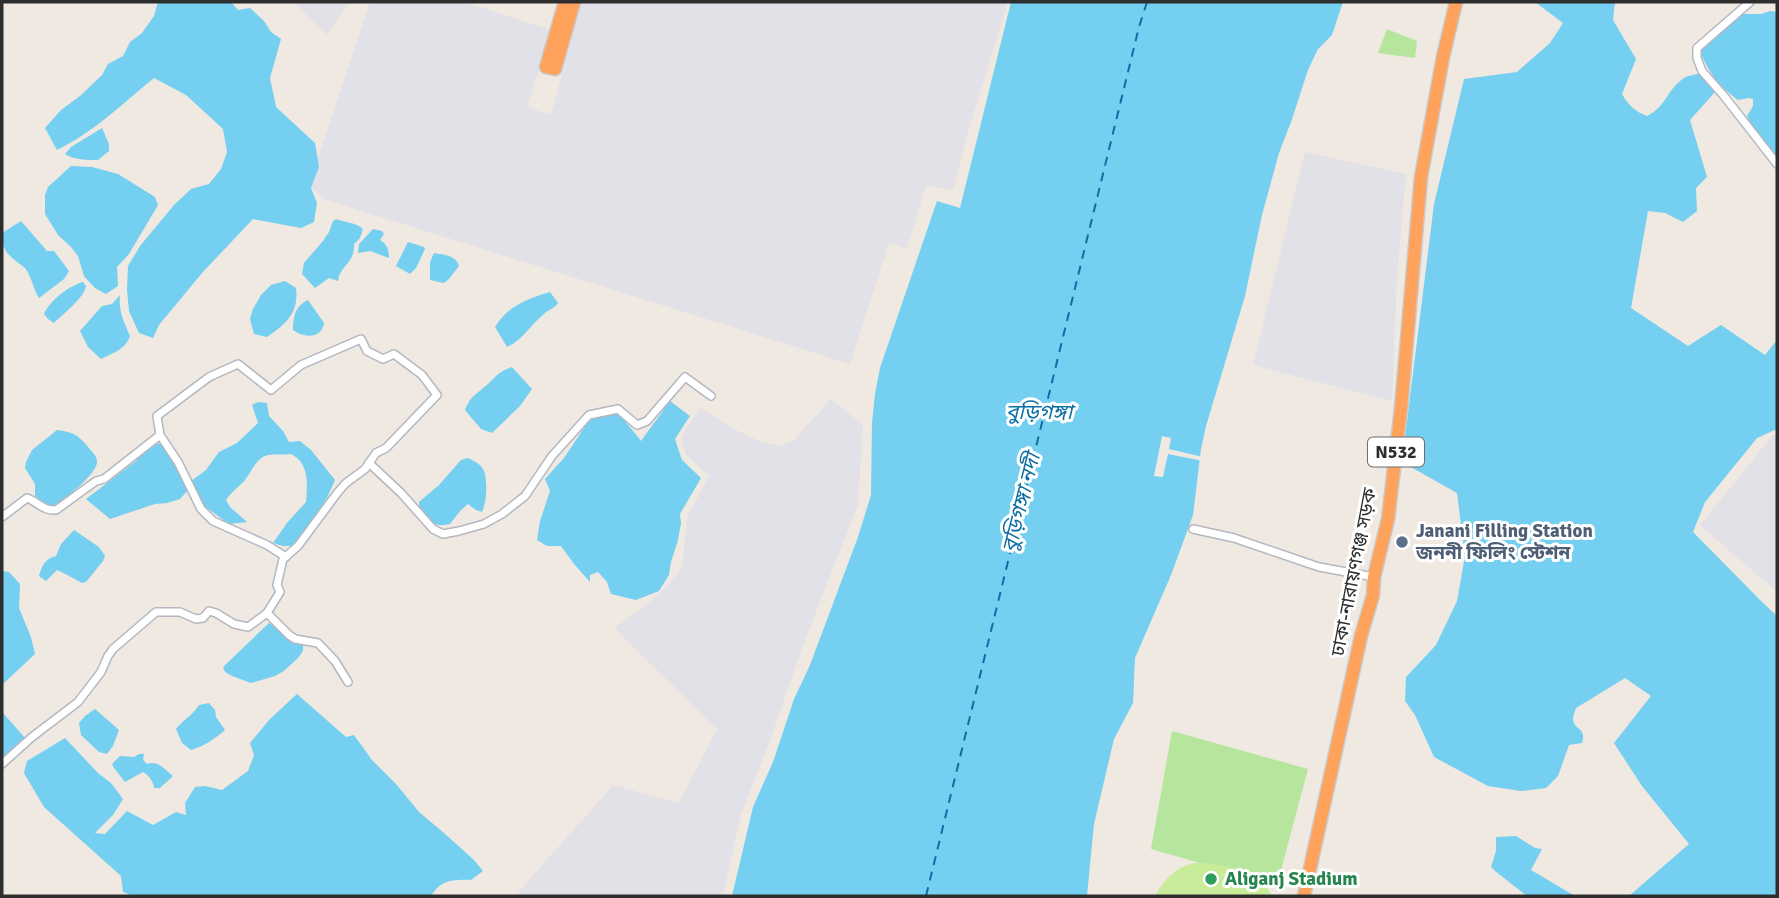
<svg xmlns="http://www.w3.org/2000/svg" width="1779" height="898" font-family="Signika,'Noto Sans Bengali',sans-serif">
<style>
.industrial{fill:#e3e1e8}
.green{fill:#b6e59e}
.pitch{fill:#c9ec9a}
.water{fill:#75cff0}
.pier{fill:#efe9e1}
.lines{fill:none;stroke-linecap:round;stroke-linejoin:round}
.ferry{stroke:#0d6fa3;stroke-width:2;stroke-dasharray:9 7;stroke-linecap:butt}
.street-casing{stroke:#b4b7c1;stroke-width:10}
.highway-casing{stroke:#c9c9c9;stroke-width:15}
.street{stroke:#fff;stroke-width:7}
.highway{stroke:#ffa35c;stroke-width:12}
.service-dot{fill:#5c6f8a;stroke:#fff;stroke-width:2.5}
.leisure-dot{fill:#2e9e5b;stroke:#fff;stroke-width:2.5}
.labels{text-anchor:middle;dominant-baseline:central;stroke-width:6;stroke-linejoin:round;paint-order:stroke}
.shield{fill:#fff;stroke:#6d6d6d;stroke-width:2}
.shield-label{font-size:18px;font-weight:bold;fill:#2e2e2e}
.service-label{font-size:19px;font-weight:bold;fill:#4e5e75;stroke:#fff;text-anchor:start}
.street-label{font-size:19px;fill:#2e2e2e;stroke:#fff}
.leisure-label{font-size:19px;font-weight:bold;fill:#27864d;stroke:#fff;text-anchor:start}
.water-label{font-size:21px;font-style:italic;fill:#0d6fa3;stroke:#fff}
</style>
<rect width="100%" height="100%" fill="#efe9e1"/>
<g class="industrial">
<polygon points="293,2 350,2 327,35"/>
<polygon points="370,2 464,2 551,30 527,107 551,115 581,2 1008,2 968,132 953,190 926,185 907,249 889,243 850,364 323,199 309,184"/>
<polygon points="1305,152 1406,174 1397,277 1392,401 1253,365"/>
<polygon points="831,399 863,425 858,505 805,640 768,746 741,814 723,896 515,896 613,785 679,803 717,729 614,628 644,607 668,585 683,566 684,544 688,515 709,476 686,455 681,437 700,408 738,431 761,442 780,446 793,441"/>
<polygon points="1777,434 1777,592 1700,525 1773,435"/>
</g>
<g class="green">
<polygon points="1387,29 1417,41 1415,58 1378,53"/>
<polygon points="1172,731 1308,769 1277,885 1151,849"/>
</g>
<path class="pitch" d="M1195,863c27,0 64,7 77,33h-117c9,-16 20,-29 40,-33z"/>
<g class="water">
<path d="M158,2h73l7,8 12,-2 14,13 7,11 10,7 -11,39 6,29 39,36 4,24 -8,21 6,15 -3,19 -13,6 -48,-9 -51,54 -43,52 -6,13 -14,-5 -10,-22 -2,-21 1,-24 12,-20 34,-41 17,-16 18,-5 12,-15 6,-17 -4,-23 -37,-34 -32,-17c-32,26 -60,54 -97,72l-12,-22 16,-18 19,-14 22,-21 6,-11 15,-8 7,-14 12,-9 12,-17z"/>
<polygon points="1011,2 1343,2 1332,35 1318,49 1308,70 1291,122 1279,153 1262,215 1245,296 1206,426 1201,449 1193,515 1171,575 1135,658 1133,703 1114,739 1094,824 1087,896 732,896 753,807 773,762 794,699 810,665 858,537 871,495 872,423 875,394 880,368 937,201 960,208"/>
<path d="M1535,2h80l-2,18 23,39 -14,35c6,11 14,18 25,22 20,-10 20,-27 37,-38 4,-3 11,-3 16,-5l15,19 -25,28 17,57 -11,11 1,23 -14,11 -18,-9 -17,-2 -17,97 57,38 33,-21 44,30 12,-15v89l-20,9 -52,64 -12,30 69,70 15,14v280h-148l60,-52 -47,-58 -28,-43 37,-47 -26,-18 -49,30c-1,3 -3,7 -3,11 1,12 14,8 9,24l-13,2 -11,31 -12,12 -25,3 -33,-5 -54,-29 -19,-42 -10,-14 1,-24 30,-32 21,-44 8,-45 -8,-63 -55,-31 32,-258 30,-125 53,-7 33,-29 13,-20z"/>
<path d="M1770,11l7,1v146l-27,-35 -3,-7 6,-10v-7l-4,-1 -11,2c-20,-15 -28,-26 -38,-48l11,-15 25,-21 6,-2h19z"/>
<path d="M102,128l7,16v7l-11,9c-11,0 -24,0 -33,-6l6,-7z"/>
<polygon points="71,166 92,167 118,174 155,197 158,205 129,254 117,267 118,286 106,294 95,288 84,276 78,256 71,247 58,235 45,214 45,195 48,187"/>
<path d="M336,219c10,4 19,3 27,10l-3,9 -6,6c1,20 -14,21 -16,37l-9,-3 -14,10 -13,-14 2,-11 19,-22 6,-9 4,-11z"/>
<path d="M21,221l26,30h7l15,20 -5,8 -25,19c-6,-9 -7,-21 -14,-30 -1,-1 -8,-6 -9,-7 -11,-8 -14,-15 -14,-28z"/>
<path d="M373,229l9,2 2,3 -4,6c7,4 9,10 9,18l-19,-7 -12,2 1,-9z"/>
<polygon points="408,242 424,247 425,249 416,268 410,274 396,266"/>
<path d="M434,253c10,2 22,2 25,13l-10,13 -5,4 -14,-3v-18z"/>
<path d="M285,281l11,7c3,25 -10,36 -29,49l-13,-3 -4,-15 3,-10 8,-14 10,-10z"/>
<path d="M83,282l3,4c-2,12 -22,27 -32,37l-6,-4 -4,-5c6,-14 25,-28 39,-32z"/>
<path d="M550,292l8,11c-4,6 -9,6 -14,11 -13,10 -21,26 -37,33l-12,-20c13,-21 32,-28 55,-35z"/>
<path d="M120,295c-2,16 4,27 10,41 -4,13 -17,17 -29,23l-13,-12 -8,-16 22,-25 10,-2z"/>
<path d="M308,300l16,23c-2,16 -21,15 -31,7 0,-13 2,-24 15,-30z"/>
<path d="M512,367l20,22 -12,17 -28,27 -11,-4 -16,-19c6,-15 12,-16 23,-26 11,-10 9,-11 24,-17z"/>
<polygon points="670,401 690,416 675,439 682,460 701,478 680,514 681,523 678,540 671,562 669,575 659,591 636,600 611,594 607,582 598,572 590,575 590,582 574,564 561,546 547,546 537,540 540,521 550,491 545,479 564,458 592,416 618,412 641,441"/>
<path d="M258,402l9,1 2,13 14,15 6,11 11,-1 11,9 24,30 -8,18 -33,48h-11l-10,-3 14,-20 19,-21c1,-12 3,-30 -6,-41 0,-1 -8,-7 -9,-7 -8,1 -18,0 -23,1 -12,3 -16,16 -23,25 -7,8 -12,10 -19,20l4,7 17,15 -18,2 -29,-21 -9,-22 15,-11 13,-18 18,-9 21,-20 -6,-18z"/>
<path d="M57,430c18,3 20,4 32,18 3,4 8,8 8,14 0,12 -35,40 -46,45l-16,-11v-12l-10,-16 1,-6 6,-12z"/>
<polygon points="161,443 170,453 189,489 180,499 167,503 155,504 110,519 86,499 136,461 145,447"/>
<path d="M468,458c5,3 12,5 15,11 5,9 4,33 -1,43l-6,-2 -8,-6 -8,7 -10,13c-21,4 -16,-5 -31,-13v-9l20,-17 22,-25z"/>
<path d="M74,530l25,17 6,9 -2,5 -17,21 -4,1c-9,-5 -16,-9 -25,-13l-11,11 -7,-5c3,-11 6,-17 17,-20l5,-12z"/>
<polygon points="2,571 9,572 20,584 19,608 31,637 35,654 2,685"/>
<polygon points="269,623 303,644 303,651 298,658 284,671 275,676 251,683 232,676 225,672 223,667"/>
<path d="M297,694l49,43 8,-2 18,25 24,24 23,28 25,21 30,27 9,11 -12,9c-17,-1 -31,0 -40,16h-298l-10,-4 -2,-16 -77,-69 -20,-34 3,-12 38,-23 33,35 13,10 12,16 -10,16 -18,18 10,1 22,-23 26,14 23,-13 10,3 -1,-12 10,-16 10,-1 17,4 26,-19 6,-16 -4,-12 19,-23z"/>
<path d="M209,703l6,7 1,7 9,13c-9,8 -22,17 -34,20l-9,-7 -6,-14c7,-9 18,-15 23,-24z"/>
<polygon points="95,709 119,730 113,746 107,754 99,752 81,735 79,723 85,716"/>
<polygon points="2,712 26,739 2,760"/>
<path d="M139,754h5l-1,6 4,4c11,-4 18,6 26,12l-13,12h-6c-1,-8 -5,-12 -11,-16l-18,10 -11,-14 -2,-4 8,-8 14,1z"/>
<polygon points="1516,836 1535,848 1542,849 1531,870 1575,896 1527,896 1495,871 1491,867 1496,851 1496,837"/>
</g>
<polygon class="pier" points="1162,436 1171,438 1169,449 1203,457 1203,461 1168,454 1163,477 1154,476"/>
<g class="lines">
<polyline class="ferry" points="926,896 1139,27 1147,2"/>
<defs>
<g id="street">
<polyline points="1750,2 1697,48 1697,58 1702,71 1724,96 1777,164"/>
<polyline points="160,435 178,462 201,509 213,521 267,545 286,557"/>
<polyline points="369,463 401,493 433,529 443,534 459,531 484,524 502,514 525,496 552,456 589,415 618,409 637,425 647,421 685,377 711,396"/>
<path d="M2,517l25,-19c11,4 16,13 29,12l40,-29 8,-2 56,-44 -3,-19 52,-39 29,-13 33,26 30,-25 60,-26 6,12 16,8 11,-5 28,21 15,20 -51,53 -10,5 -11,16 -19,14 -8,9 -40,54 -15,13 -6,26 3,7 -13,21"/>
<polyline points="1193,529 1234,538 1319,567 1374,577"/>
<polyline points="2,764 32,737 78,702 101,672 108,656 113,649 156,612 180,612 196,619 203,618 209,611 216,613 234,624 248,627 267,613 289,635 295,639 318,643 335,661 348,682"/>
</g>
<g id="highway">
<polyline points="565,2 546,67 555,69 574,2"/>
<polyline points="1304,896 1361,636 1373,595 1374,577 1388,519 1401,409 1421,177 1443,57 1456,2"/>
</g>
</defs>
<use href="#street" class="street-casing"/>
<use href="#highway" class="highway-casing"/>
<use href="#street" class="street"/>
<use href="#highway" class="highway"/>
</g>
<circle class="service-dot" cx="1402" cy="542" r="7"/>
<circle class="leisure-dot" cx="1211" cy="879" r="7"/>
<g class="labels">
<rect class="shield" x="1368" y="437.5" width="56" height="29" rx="5"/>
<g class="shield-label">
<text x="1396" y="452">N532</text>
</g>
<g class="service-label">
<text x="1416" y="531">Janani Filling Station<tspan x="1416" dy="22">জননী ফিলিং স্টেশন</tspan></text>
</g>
<g class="street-label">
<text transform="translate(1354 572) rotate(-79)">ঢাকা-নারায়ণগঞ্জ সড়ক</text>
</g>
<g class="leisure-label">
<text x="1225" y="879">Aliganj Stadium</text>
</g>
<g class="water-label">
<text x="1039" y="412">বুড়িগঙ্গা</text>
<text transform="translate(1021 503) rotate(-76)">বুড়িগঙ্গা নদী</text>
</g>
</g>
<rect width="1779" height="898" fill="none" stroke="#2e2e2e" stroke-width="7"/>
</svg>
